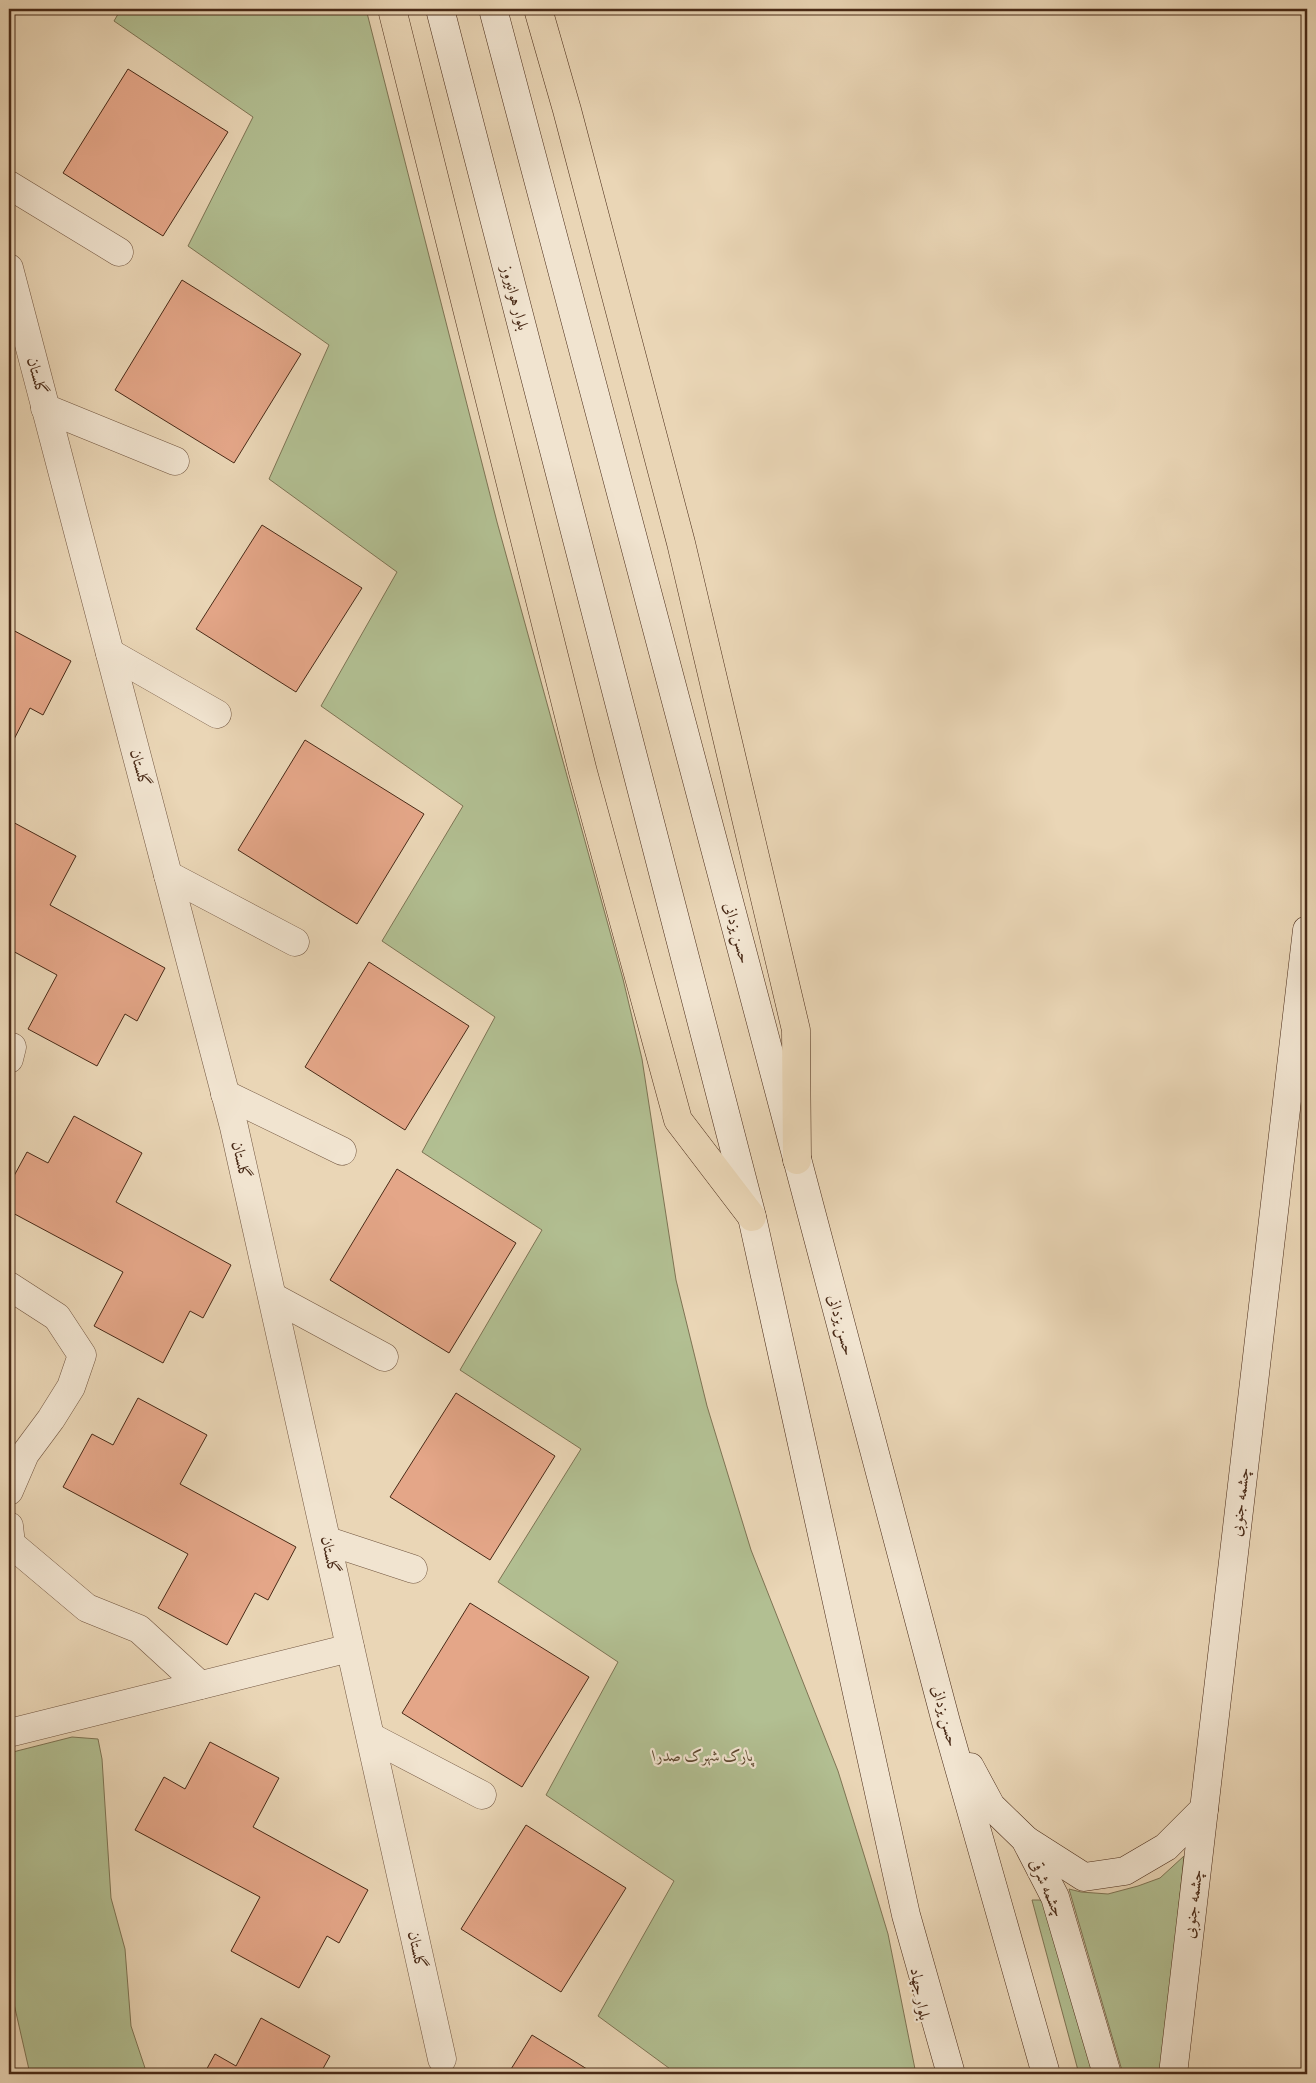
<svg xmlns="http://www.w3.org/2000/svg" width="1316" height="2083" font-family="'Libre Bodoni',Amiri,serif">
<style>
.green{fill:#b2bf92;stroke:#7e7454}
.building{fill:#e4a688;stroke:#492a17}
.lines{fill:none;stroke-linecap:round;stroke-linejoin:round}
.street-casing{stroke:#71553f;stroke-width:29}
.secondary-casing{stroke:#492a17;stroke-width:29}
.highway-casing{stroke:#492a17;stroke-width:29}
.street{stroke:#f1e4d0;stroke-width:28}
.secondary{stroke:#f1e4d0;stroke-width:28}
.highway{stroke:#ead6b6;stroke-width:28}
.labels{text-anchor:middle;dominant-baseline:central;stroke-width:4.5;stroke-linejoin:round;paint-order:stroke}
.street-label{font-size:16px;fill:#492a17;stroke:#f1e4d0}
.park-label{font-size:16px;font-style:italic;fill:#5e4830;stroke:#f1e4d0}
</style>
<rect width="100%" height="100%" fill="#ead6b6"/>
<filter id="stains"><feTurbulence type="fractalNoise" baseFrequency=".004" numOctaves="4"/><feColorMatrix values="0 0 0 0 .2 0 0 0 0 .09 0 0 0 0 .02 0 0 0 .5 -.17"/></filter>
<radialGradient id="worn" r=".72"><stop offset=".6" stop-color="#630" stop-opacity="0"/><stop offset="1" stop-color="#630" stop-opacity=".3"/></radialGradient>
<g class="green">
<polygon points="121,9 366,9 497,522 623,979 642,1059 676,1280 707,1406 751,1550 838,1771 865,1858 888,1934 916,2074 677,2074 598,2016 674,1881 546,1795 618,1662 498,1582 581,1449 460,1370 542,1230 422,1152 495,1017 382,941 463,806 321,706 397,572 269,479 329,345 188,246 253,117 114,21"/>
<polygon points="72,1737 98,1739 102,1759 111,1898 125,1949 131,2026 147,2074 30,2074 9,1982 9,1753"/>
<polygon points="1184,1856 1162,2074 1123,2074 1069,1889 1081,1892 1108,1894 1138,1886 1160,1878"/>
<polygon points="1032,1900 1046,1900 1097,2074 1079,2074"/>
</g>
<g class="building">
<polygon points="128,69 228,132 163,236 63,173"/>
<polygon points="182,280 301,354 234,463 115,390"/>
<polygon points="262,525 362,588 296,692 196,629"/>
<polygon points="9,628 71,661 43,715 30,708 9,749"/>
<polygon points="305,740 424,814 357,924 238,850"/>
<polygon points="9,820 76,856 50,905 165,968 137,1021 125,1014 97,1066 28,1029 57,975 9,949"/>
<polygon points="369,962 469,1026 405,1130 305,1067"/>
<polygon points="74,1116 142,1153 116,1202 231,1265 203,1318 190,1311 163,1363 94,1326 123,1272 9,1211 9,1185 27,1152 48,1163"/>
<polygon points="397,1169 516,1243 449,1353 330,1280"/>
<polygon points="456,1393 555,1456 490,1560 390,1497"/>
<polygon points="138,1398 207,1435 180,1484 296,1547 268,1600 255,1593 227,1645 158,1608 188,1554 63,1487 92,1434 113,1445"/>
<polygon points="470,1603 589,1677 522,1787 402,1713"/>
<polygon points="210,1742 279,1778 253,1827 368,1890 339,1943 327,1936 299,1988 231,1951 260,1897 135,1830 164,1777 185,1789"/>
<polygon points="526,1825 626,1888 561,1992 461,1929"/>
<polygon points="261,2018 330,2056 320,2074 204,2074 215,2054 236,2066"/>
<polygon points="532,2035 595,2074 508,2074"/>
</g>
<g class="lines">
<defs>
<g id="street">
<polyline points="9,185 119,252"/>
<polyline points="9,268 234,1127 442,2059"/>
<polyline points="45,408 175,461"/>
<polyline points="110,653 217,714"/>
<polyline points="168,875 295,942"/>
<polyline points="9,1059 12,1047"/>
<polyline points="225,1094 342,1151"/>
<polyline points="9,1286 57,1317 82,1355 71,1387 51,1419 25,1454 9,1491"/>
<polyline points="273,1297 384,1357"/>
<polyline points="9,1526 11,1544 87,1608 139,1629 200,1685"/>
<polyline points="328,1541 413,1569"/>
<polyline points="9,1733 350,1648"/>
<polyline points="371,1737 482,1795"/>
</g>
<g id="secondary">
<polyline points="440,9 752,1217 906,1915 951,2074"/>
<polyline points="493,9 946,1722 1046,2074"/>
<polyline points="970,1767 991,1806 1025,1839 1055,1897 1107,2074"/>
<polyline points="1026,1840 1084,1877 1125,1871 1166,1847 1204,1809"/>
<polyline points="1173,2074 1307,930"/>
</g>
<g id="highway">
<polyline points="392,9 583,772 678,1120 752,1217"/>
<polyline points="538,9 567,110 681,543 796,1030 797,1160"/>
</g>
</defs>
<use href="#street" class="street-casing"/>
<use href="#secondary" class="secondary-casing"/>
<use href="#highway" class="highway-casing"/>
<use href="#street" class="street"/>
<use href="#secondary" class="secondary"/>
<use href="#highway" class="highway"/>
</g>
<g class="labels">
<g class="street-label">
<text transform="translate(515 298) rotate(75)">بلوار هوانیروز</text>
<text transform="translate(37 376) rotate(75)">گلستان</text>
<text transform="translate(140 768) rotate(75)">گلستان</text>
<text transform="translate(737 933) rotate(75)">حسن یزدانی</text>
<text transform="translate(241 1160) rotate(77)">گلستان</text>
<text transform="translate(841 1325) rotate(75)">حسن یزدانی</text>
<text transform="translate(1240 1502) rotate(-83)">چشمه جنوبی</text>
<text transform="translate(330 1555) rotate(78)">گلستان</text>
<text transform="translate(945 1716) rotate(75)">حسن یزدانی</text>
<text transform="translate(1047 1888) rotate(66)">چشمه شرقی</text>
<text transform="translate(1193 1904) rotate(-83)">چشمه جنوبی</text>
<text transform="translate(417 1950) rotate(78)">گلستان</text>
<text transform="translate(920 1994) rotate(80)">بلوار جهاد</text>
</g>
<g class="park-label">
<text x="703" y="1756">پارک شهرک صدرا</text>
</g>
</g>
<rect width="1316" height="2083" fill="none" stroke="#ead6b6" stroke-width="30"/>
<rect x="10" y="10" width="1296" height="2063" fill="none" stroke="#492a17" stroke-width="2.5"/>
<rect x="15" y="15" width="1286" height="2053" fill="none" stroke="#492a17"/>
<rect width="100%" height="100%" filter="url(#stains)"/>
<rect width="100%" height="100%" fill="url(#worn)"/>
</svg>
